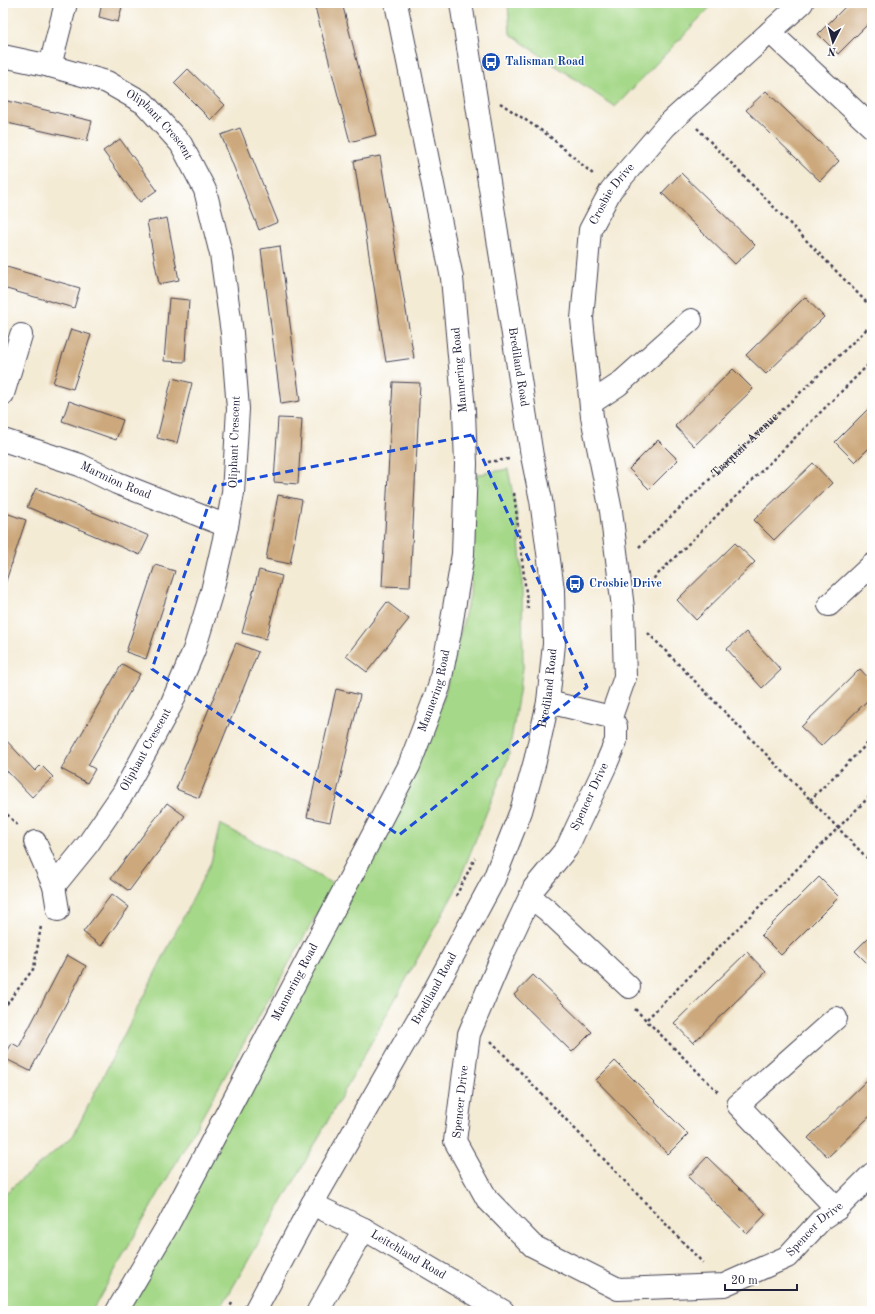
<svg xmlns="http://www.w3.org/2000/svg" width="875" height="1314" font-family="'Old Standard TT',serif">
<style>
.green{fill:#a5d888;stroke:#647d62}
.building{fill:#cca87c}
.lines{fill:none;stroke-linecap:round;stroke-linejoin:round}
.minor-casing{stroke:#424052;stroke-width:24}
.path{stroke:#424052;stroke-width:2.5;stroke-dasharray:3 3;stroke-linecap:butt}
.minor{stroke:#fff;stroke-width:22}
.marked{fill:none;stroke:#1d4ed8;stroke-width:3;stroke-dasharray:8 5;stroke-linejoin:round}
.labels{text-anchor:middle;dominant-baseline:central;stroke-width:3;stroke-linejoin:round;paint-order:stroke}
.transit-label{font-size:12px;font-weight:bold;fill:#164399;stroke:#fff;text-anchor:start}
.street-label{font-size:12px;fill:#22223b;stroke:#fff}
</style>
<rect width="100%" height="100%" fill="#fff"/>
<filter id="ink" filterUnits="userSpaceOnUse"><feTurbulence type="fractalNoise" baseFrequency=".025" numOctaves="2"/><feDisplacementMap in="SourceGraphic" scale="8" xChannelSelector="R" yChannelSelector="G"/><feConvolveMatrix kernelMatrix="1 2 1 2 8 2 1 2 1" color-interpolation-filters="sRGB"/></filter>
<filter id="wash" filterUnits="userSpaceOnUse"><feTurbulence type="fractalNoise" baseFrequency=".012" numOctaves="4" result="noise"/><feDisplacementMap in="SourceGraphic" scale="16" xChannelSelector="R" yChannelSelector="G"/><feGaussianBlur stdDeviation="0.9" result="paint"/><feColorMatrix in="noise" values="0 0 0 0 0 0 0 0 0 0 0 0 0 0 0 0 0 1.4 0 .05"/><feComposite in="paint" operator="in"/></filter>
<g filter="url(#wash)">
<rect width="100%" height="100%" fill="#f4ebd5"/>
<g class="green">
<polygon points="508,3 714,3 615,107 510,34"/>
<polygon points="508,469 517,515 522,575 523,668 508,759 455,891 300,1171 219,1311 124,1311 443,700 470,595 474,475"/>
<polygon points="220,824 334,884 92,1311 3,1311 3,1195 73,1136 211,862"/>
</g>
<g id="blocks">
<g class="building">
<polygon points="102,3 123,3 118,22 99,17"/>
<polygon points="314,3 342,3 376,135 350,142"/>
<polygon points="849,3 872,3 872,20 838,54 818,34"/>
<polygon points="188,69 225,105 211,120 174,83"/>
<polygon points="766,91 839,161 820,181 746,110"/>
<polygon points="3,100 92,121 87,141 3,122"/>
<polygon points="240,128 278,222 259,230 221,135"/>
<polygon points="120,139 157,190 140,202 103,151"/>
<polygon points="380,156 414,358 386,362 354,161"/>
<polygon points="681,173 755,245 735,264 662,193"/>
<polygon points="167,218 179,280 159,284 147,222"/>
<polygon points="280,246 300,401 281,404 261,249"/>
<polygon points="3,266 80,288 74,308 3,288"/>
<polygon points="805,297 824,317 766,374 746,355"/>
<polygon points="169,298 189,300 185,362 164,361"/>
<polygon points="71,329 91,335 73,389 53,383"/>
<polygon points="733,369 753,389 694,446 675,426"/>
<polygon points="172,378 192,383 177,443 157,438"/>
<polygon points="393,382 420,383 410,587 382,586"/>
<polygon points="69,401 123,420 116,440 62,421"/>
<polygon points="872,405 872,445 855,462 835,442"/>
<polygon points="278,418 302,419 298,484 274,482"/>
<polygon points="658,440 678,460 649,489 629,469"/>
<polygon points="813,463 832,483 774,540 754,520"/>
<polygon points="36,488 149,536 140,555 27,507"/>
<polygon points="278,495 302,500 290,564 266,559"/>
<polygon points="3,512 26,520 3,590"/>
<polygon points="735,543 755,562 696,620 677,600"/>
<polygon points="155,565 175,571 146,659 126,652"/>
<polygon points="259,570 282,576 266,639 242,633"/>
<polygon points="387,602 409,619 367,672 346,656"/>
<polygon points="746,632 781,670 762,688 727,649"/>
<polygon points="236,643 258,652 199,798 176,789"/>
<polygon points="122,664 140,674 88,765 95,769 87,783 61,769"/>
<polygon points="860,669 872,682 872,696 821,746 801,727"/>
<polygon points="336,689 360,695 330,822 307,817"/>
<polygon points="3,737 35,771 41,765 53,777 32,797 3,767"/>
<polygon points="167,803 185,816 129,891 111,878"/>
<polygon points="819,877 839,897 781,955 761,935"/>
<polygon points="112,894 129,907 101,946 83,932"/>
<polygon points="872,934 872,968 855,951"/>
<polygon points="747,952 766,972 693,1043 674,1023"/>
<polygon points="67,955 86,966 30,1071 4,1058 12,1043 19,1047"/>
<polygon points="533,975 592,1032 572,1052 514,995"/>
<polygon points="615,1061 688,1134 668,1154 596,1080"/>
<polygon points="867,1080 872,1085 872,1114 828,1157 808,1138"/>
<polygon points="707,1157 766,1214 747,1234 688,1177"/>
</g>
</g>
</g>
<g filter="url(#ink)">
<use href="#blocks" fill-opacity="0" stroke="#424052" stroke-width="1"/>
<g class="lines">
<defs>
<g id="minor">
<polyline points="770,32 872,127"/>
<path id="s2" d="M3,56l47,10 57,16 37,21 37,41 24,46 16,64 11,79 6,76 -5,84 -6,33 -15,65 -18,59 -23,55 -48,88 -35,51 -34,42"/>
<polyline points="50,66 66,3"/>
<polyline points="3,394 21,335"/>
<polyline points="591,403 618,385 691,320"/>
<path id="s3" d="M3,440l77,25 37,18 110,43"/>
<polyline points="829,605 872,565"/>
<path id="s4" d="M548,702l63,15 5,9v15l-11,26 -38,81 -33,40 -34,73 -31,73 -14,107 32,58 46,47 85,43 106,-4 63,-28 35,-38 15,-10 35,-35"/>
<path id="s5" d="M611,717l14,-40 -2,-69 -12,-97 -19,-94 -10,-98 8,-89 21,-40 55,-64 136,-123"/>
<polyline points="35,842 54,886 58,910"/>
<polyline points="530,897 547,910 629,987"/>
<polyline points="836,1018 738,1105 837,1209"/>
<path id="s6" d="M312,1204l52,25 139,82"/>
<path id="s7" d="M117,1311l52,-88 240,-457 30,-79 11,-55 13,-78 3,-90 -2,-53 -12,-133 -56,-275"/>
<path id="s8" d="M255,1311l57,-107 121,-211 61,-114 27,-68 14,-50 13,-59 6,-58 -1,-54 -12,-90 -9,-44 -71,-453"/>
<polyline points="318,1311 364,1229"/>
</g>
</defs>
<use href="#minor" class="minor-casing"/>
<g class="path">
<polyline points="500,103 548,135 594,175"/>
<polyline points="697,128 872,308"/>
<polyline points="488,462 509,459"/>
<polyline points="514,493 528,609"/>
<path id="s1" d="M639,547l233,-223"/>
<polyline points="645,587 872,361"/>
<polyline points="648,633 872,863"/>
<polyline points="810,800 872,739"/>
<polyline points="3,810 19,827"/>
<polyline points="456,896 475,858"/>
<polyline points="3,1009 34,968 41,926"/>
<polyline points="635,1009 719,1093"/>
<polyline points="647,1019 872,794"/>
<polyline points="491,1041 703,1263"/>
<polyline points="228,1311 232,1303"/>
</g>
<use href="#minor" class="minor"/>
</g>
</g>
<path class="marked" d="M472,435l115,252 -188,148 -247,-166 63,-183z"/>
<defs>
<symbol id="bus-disc" viewBox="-11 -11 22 22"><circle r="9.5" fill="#1a4fb4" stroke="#fff"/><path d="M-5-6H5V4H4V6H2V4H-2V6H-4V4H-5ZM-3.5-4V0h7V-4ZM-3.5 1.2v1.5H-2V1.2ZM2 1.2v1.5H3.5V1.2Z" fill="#fff"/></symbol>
</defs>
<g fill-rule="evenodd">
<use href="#bus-disc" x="480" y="51" width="22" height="22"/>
<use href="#bus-disc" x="564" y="573" width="22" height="22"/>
</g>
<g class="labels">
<g class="transit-label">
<text x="505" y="62">Talisman Road</text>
<text x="589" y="584">Crosbie Drive</text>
</g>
<g class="street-label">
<text stroke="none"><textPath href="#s2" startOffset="176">Oliphant Crescent</textPath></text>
<text stroke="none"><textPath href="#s5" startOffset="535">Crosbie Drive</textPath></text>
<text transform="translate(518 367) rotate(81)">Brediland Road</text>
<text transform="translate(460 370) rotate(-95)">Mannering Road</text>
<text transform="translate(235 442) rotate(-88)">Oliphant Crescent</text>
<text stroke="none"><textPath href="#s1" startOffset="147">Traquair Avenue</textPath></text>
<text stroke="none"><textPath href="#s3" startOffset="120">Marmion Road</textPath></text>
<text stroke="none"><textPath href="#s8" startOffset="693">Brediland Road</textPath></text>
<text stroke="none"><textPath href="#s7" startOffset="698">Mannering Road</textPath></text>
<text transform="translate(146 750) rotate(-61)">Oliphant Crescent</text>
<text transform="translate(590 797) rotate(-65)">Spencer Drive</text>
<text stroke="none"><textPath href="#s7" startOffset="374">Mannering Road</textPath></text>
<text stroke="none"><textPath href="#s8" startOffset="369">Brediland Road</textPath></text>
<text transform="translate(461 1102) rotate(-84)">Spencer Drive</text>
<text stroke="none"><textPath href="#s4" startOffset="969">Spencer Drive</textPath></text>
<text stroke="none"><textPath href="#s6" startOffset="109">Leitchland Road</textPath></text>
</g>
</g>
<rect width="875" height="1314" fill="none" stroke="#fff" stroke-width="16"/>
<g transform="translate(833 42) rotate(186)" stroke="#ffffff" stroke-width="3" paint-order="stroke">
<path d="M0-3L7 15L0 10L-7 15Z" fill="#22223b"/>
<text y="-6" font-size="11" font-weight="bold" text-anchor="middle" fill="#22223b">N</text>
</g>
<path d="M725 1284v6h72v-6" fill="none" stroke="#22223b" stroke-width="2"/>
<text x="731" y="1284" font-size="12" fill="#22223b" stroke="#ffffff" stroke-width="3" paint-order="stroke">20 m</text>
</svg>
